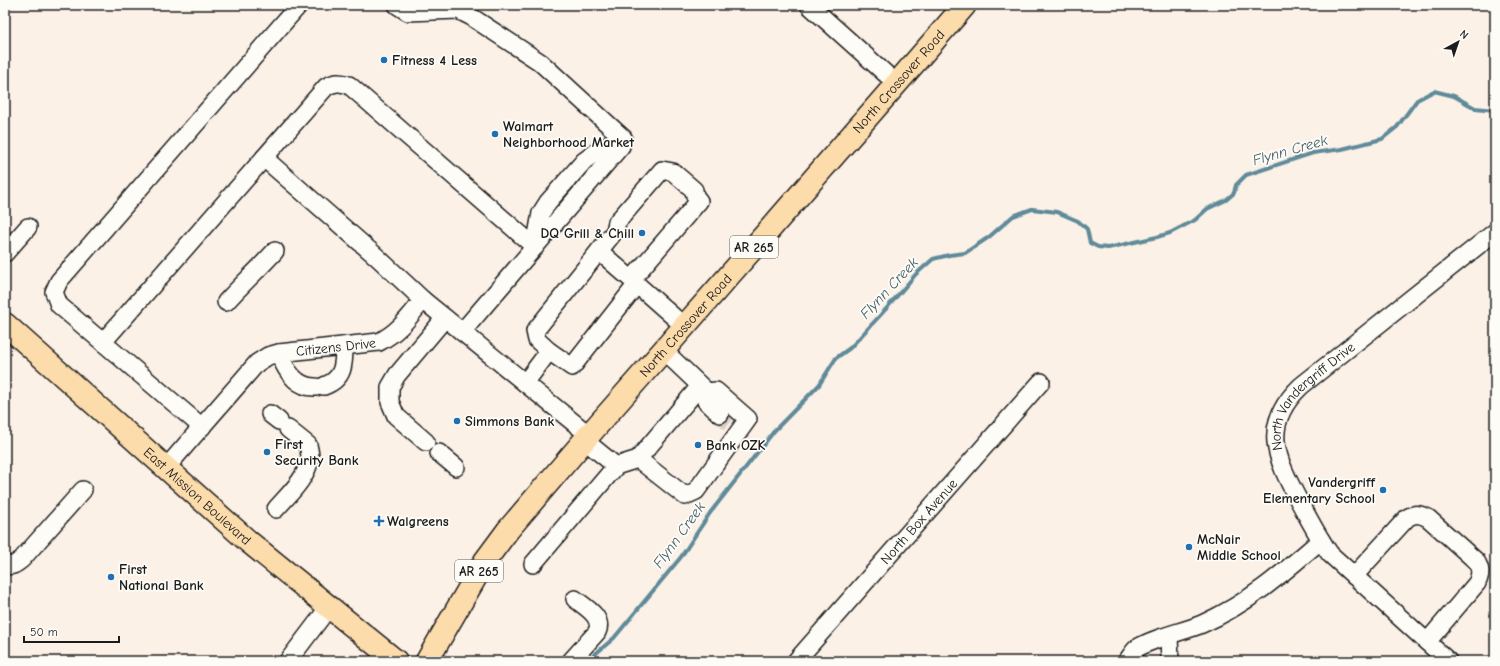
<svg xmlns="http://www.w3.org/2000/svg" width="1500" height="666" font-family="'Comic Neue',sans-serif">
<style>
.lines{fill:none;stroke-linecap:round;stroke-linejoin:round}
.stream{stroke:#5f8a99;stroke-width:4}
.minor-tunnel{stroke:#dad1c9;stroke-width:17;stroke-dasharray:17 8;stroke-linecap:butt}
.minor-casing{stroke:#1c1c1c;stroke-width:20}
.major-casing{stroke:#1c1c1c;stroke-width:25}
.minor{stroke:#fdfcf7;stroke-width:17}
.major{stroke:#fddcac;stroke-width:22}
.poi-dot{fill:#1f6fb2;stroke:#fdfcf7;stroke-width:1.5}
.labels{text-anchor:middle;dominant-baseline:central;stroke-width:3.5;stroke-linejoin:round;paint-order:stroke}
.shield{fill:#fdfcf7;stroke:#605f5e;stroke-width:1}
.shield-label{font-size:13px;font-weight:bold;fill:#1c1c1c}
.poi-label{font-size:14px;font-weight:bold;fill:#1c1c1c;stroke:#fdfcf7;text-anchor:start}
.street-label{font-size:14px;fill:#1c1c1c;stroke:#fdfcf7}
.water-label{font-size:15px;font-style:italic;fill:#435c65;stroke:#fdfcf7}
</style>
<rect width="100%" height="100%" fill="#fcf1e7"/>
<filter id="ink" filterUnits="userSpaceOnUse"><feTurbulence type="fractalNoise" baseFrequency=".025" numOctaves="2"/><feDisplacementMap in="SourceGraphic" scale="8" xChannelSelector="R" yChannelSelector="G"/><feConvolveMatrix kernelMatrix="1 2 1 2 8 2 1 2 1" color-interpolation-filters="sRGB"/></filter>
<g filter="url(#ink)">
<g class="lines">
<polyline class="stream" points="587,661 614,638 681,557 710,513 775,430 819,385 836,358 850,348 886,309 916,274 933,259 949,255 965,253 989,237 1013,216 1032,209 1057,212 1078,221 1087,229 1090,243 1098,247 1108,248 1157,237 1170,233 1195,220 1207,209 1226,200 1234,193 1236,185 1246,175 1313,153 1342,149 1382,139 1397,127 1417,100 1434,91 1454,96 1475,108 1495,110"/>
<polyline class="minor-tunnel" points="720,414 730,423"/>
<defs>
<g id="minor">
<polyline points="397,5 408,12 458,10 470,16 540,62 623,138 621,146 462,332"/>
<polyline points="809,5 896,83"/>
<polyline points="264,158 377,257 423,300"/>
<polyline points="599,251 684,326"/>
<polyline points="5,253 28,227"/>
<polyline points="632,279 699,201 695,196 694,190 673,172 662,170 617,222 615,231 535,331 537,340 549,351 572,367 637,284"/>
<path d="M226,302c16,-18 33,-33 49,-51"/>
<path d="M103,342l223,-255c8,-5 14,-5 23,-2l186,162 6,-34 7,-11 36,-41 11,-8 28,-15"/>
<polyline points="663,350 707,392 706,401 720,414"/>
<path d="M279,353c6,16 17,35 37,34"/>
<polyline points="525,383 549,351"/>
<path d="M324,386c20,-7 20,-22 20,-40"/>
<polyline points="270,414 279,421"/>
<polyline points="202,427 59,305 54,292 59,281 299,5"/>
<polyline points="426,442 396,416 390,402 390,387 397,375 445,318"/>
<polyline points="439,453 456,467"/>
<polyline points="638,459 700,386"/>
<polyline points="616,466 638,459 685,496 696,491 748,419 716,391 707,392"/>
<path id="s1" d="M165,469l92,-106 11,-7 11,-3 100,-11c20,-10 30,-25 44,-42l166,135"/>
<path d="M276,509c13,-15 31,-31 34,-51 0,-4 -1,-9 -2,-13l-20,-16"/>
<path d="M5,564c7,4 12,-1 17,-5l61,-69"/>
<polyline points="533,564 616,466 584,440"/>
<path d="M1354,576l53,-58c8,-5 13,-4 21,0l48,43c5,8 5,13 1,22l-50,59"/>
<polyline points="1169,636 1170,661"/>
<polyline points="288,661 329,607"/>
<path d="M571,661l26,-29c7,-15 -12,-25 -22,-33"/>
<path id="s2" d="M796,661l245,-279"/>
<path d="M1127,661c3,-4 6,-9 9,-12 16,-11 47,-17 66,-25 47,-21 80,-50 119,-84"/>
<path id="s3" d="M1448,661l-118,-107c-12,-17 -21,-35 -31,-53 -23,-43 -39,-76 2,-115l194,-154"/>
</g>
<g id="major">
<path id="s4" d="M5,324l244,218 147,119"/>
<path id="s5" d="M427,661l58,-100 23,-31 81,-95 181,-206 195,-224"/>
</g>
</defs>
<use href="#minor" class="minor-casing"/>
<use href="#major" class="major-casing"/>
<use href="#minor" class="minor"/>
<use href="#major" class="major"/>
</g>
</g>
<g class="poi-dot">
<circle cx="384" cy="60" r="4"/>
<circle cx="495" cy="134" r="4"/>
<circle cx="642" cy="233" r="4"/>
<circle cx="457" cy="421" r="4"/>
<circle cx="698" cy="445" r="4"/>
<circle cx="267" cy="452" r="4"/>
<circle cx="1383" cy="490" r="4"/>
<path d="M377 515h4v4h4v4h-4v4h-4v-4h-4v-4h4z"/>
<circle cx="1189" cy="547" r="4"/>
<circle cx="111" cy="577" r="4"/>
</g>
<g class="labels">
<g class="shield">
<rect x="730" y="236" width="48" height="22" rx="3"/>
<rect x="455" y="560" width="48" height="22" rx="3"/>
</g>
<g class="shield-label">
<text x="754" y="247">AR 265</text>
<text x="479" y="571">AR 265</text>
</g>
<g class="poi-label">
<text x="392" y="60">Fitness 4 Less</text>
<text x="503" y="126">Walmart<tspan x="503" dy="16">Neighborhood Market</tspan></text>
<text x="634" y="233" text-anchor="end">DQ Grill &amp; Chill</text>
<text x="465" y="421">Simmons Bank</text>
<text x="275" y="444">First<tspan x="275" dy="16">Security Bank</tspan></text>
<text x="706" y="445">Bank OZK</text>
<text x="1375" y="482" text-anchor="end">Vandergriff<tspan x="1375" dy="16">Elementary School</tspan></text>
<text x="387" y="521">Walgreens</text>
<text x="1197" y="539">McNair<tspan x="1197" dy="16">Middle School</tspan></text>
<text x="119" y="569">First<tspan x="119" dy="16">National Bank</tspan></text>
</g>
<g class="street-label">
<text stroke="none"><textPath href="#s5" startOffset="749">North Crossover Road</textPath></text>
<text stroke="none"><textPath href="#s5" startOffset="425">North Crossover Road</textPath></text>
<text stroke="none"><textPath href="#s1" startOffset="222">Citizens Drive</textPath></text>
<text stroke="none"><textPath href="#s3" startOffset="345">North Vandergriff Drive</textPath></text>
<text stroke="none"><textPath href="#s4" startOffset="258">East Mission Boulevard</textPath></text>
<text stroke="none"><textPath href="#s2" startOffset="186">North Box Avenue</textPath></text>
</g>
<g class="water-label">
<text transform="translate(1290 150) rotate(-16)">Flynn Creek</text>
<text transform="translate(889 288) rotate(-47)">Flynn Creek</text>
<text transform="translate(679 535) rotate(-54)">Flynn Creek</text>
</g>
</g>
<rect width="1500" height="666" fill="none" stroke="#fdfcf7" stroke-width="20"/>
<rect x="10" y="10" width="1480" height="646" fill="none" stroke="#1c1c1c" stroke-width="1.5" filter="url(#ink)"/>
<g transform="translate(1458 42) rotate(40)" stroke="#fdfcf7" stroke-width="3" paint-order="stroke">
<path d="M0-3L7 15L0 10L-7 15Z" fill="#1c1c1c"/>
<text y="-6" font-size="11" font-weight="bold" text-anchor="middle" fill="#1c1c1c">N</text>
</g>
<path d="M24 636v6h95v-6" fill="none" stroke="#1c1c1c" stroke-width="2"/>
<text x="30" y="636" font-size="12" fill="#1c1c1c" stroke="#fdfcf7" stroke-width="3" paint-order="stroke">50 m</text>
</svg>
